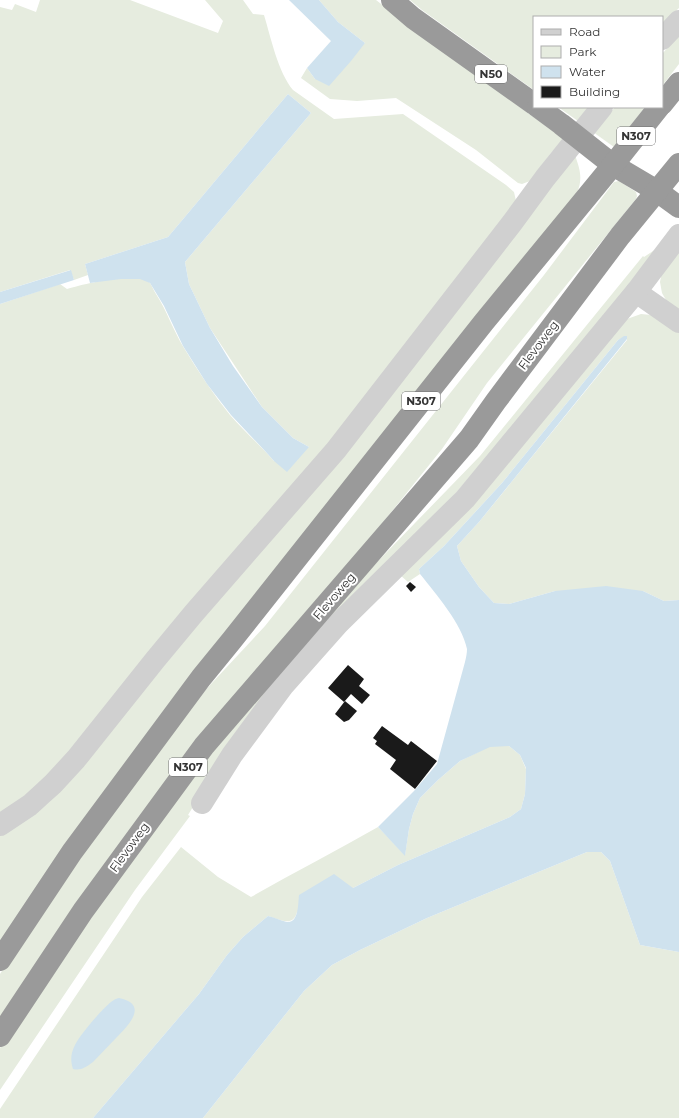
<svg xmlns="http://www.w3.org/2000/svg" width="679" height="1118" font-family="Montserrat,sans-serif">
<style>
.green{fill:#e6ecdf}
.water{fill:#cfe2ee}
.building{fill:#1a1a1a}
.lines{fill:none;stroke-linecap:round;stroke-linejoin:round}
.minor{stroke:#d0d0d0;stroke-width:22}
.highway{stroke:#9a9a9a;stroke-width:22}
.labels{text-anchor:middle;dominant-baseline:central;stroke-width:4;stroke-linejoin:round;paint-order:stroke}
.shield{fill:#fff;stroke:#707070;stroke-width:1}
.shield-label{font-size:11px;font-weight:bold;fill:#333}
.street-label{font-size:12px;fill:#333;stroke:#fff}
</style>
<rect width="100%" height="100%" fill="#fff"/>
<g class="green">
<path d="M40,0h90l88,33 5,-12 -18,-21h38l10,14 11,1c7,23 14,57 29,75l41,29 69,-5 103,71 8,7 2,9 -177,231 -293,348 -46,34v-510l60,-20 7,5c17,-5 70,-18 83,-6 2,3 4,8 6,11 11,17 17,36 28,54 14,23 29,46 46,67 14,16 30,30 44,46l35,-14 -16,-9 -31,-31 -52,-79 -21,-44 -4,-22 126,-149 -23,-19 -120,143 -83,27 3,11 -14,5 -4,-10 -70,22v-285l12,3 3,-6 21,8z"/>
<polygon points="319,0 376,0 426,39 564,139 551,153 530,181 522,184 518,183 476,150 396,98 357,101 330,99 301,78 307,68 315,79 365,43 338,22"/>
<polygon points="410,0 679,0 679,8 662,24 662,17 534,17 534,90 422,10"/>
<polygon points="679,35 679,64 662,86 662,54"/>
<polygon points="558,107 588,107 578,121"/>
<polygon points="615,107 645,107 614,147 593,132"/>
<path d="M575,155c5,15 8,23 2,38l-577,754v-113z"/>
<polygon points="619,181 636,192 637,196 636,199 487,383 442,449 335,582 0,1022 0,974 42,910 197,699 265,626 544,275 614,182"/>
<polygon points="679,246 679,311 666,300 662,293 660,282 662,272"/>
<polygon points="656,249 587,338 199,797 188,815 190,816 135,890 0,1090 0,1048 87,918 208,752 349,591 480,456 643,256 644,257"/>
<polygon points="641,314 651,315 679,331 679,600 664,601 643,591 555,591 509,604 494,603 479,587 461,561 457,546 479,522 627,340 627,336 618,340 502,483 444,546 419,569 420,574 408,582 400,575 627,319"/>
<path d="M490,746h19l11,9 6,14 -1,25 -4,15 -11,8 -112,48 -45,23 -56,24c-4,16 -18,7 -29,4l-25,21 -16,18 -28,39 -106,124h-93v-9l142,-212 39,-50 37,30 33,20c42,-24 85,-46 127,-70l27,28 4,-26 4,-15 7,-16 18,-18 22,-19z"/>
<polygon points="587,852 601,852 610,861 640,945 679,952 679,1118 203,1118 304,991 332,965 360,950 427,918"/>
</g>
<g class="water">
<polygon points="289,0 319,0 338,22 365,43 351,61 329,86 315,79 307,68 331,41"/>
<polygon points="288,94 311,113 185,262 189,284 210,328 233,366 262,407 293,438 309,447 287,472 274,461 265,451 231,415 207,384 183,346 164,306 150,283 140,279 121,279 90,283 85,264 168,237"/>
<polygon points="71,270 74,280 0,304 0,292"/>
<path d="M624,336h3v3l-148,183 -22,24 4,15 18,26 15,16 15,1 46,-13 51,-5 37,5 21,10 15,-1v352l-39,-7 -30,-84 -9,-9h-14l-160,66 -67,32 -28,15 -28,26 -101,127h-110l106,-124 28,-39 16,-18 25,-21c6,1 13,5 19,6 12,1 11,-19 12,-27l35,-21 19,14 45,-23 112,-48 11,-8 4,-15 1,-26 -6,-13 -11,-9 -19,1 -30,14 -22,19 -18,18 -7,16 -4,15 -4,27 -27,-29 36,-36 23,-27 28,-102c1,-4 2,-9 2,-13 -5,-25 -31,-55 -47,-75l-1,-5 25,-23 58,-63 116,-143z"/>
<path d="M119,998c30,6 10,27 -2,39 -8,8 -16,17 -24,25 -7,5 -12,9 -20,7 -3,-9 -2,-16 2,-24 4,-9 31,-41 39,-45 1,-1 4,-2 5,-2z"/>
</g>
<g class="building">
<polygon points="410,582 416,587 411,592 406,586"/>
<polygon points="348,665 364,679 359,686 370,695 362,704 351,694 344,702 328,688"/>
<polygon points="345,701 357,711 349,720 344,722 335,714"/>
<polygon points="382,726 408,745 411,741 437,761 415,789 390,769 396,760 375,744 377,741 373,738"/>
</g>
<g class="lines">
<g class="minor">
<polyline points="662,39 679,21"/>
<polyline points="636,292 679,322"/>
<polyline points="202,803 232,755 283,686 338,624 465,499 636,292 679,235"/>
<polyline points="0,825 30,805 42,794 53,784 76,759 155,660 194,613 336,450 512,223 545,178 602,107"/>
</g>
<g class="highway">
<polyline points="392,0 413,18 534,104"/>
<polyline points="662,104 679,83"/>
<polyline points="538,107 561,124 613,165 657,191 679,207"/>
<polyline points="0,960 72,852 201,678 232,640 484,322 613,165 659,107"/>
<polyline points="0,1036 83,911 204,746 469,439 496,401 620,236 679,164"/>
</g>
</g>
<g class="labels">
<g class="shield">
<rect x="475" y="65" width="32" height="18" rx="3"/>
<rect x="617" y="127" width="38" height="18" rx="3"/>
<rect x="402" y="392" width="38" height="18" rx="3"/>
<rect x="169" y="758" width="38" height="18" rx="3"/>
</g>
<g class="shield-label">
<text x="491" y="74">N50</text>
<text x="636" y="136">N307</text>
<text x="421" y="401">N307</text>
<text x="188" y="767">N307</text>
</g>
<g class="street-label">
<text transform="translate(538 345) rotate(-53)">Flevoweg</text>
<text transform="translate(334 596) rotate(-49)">Flevoweg</text>
<text transform="translate(129 847) rotate(-54)">Flevoweg</text>
</g>
</g>
<rect x="533" y="16" width="130" height="92" fill="#ffffff" stroke="#adadad"/>
<rect x="541" y="29" width="20" height="6" fill="#d0d0d0" stroke="#adadad"/>
<text x="569" y="36" font-size="12" fill="#333333">Road</text>
<rect x="541" y="46" width="20" height="12" fill="#e6ecdf" stroke="#adadad"/>
<text x="569" y="56" font-size="12" fill="#333333">Park</text>
<rect x="541" y="66" width="20" height="12" fill="#cfe2ee" stroke="#adadad"/>
<text x="569" y="76" font-size="12" fill="#333333">Water</text>
<rect x="541" y="86" width="20" height="12" fill="#1a1a1a" stroke="#adadad"/>
<text x="569" y="96" font-size="12" fill="#333333">Building</text>
</svg>
